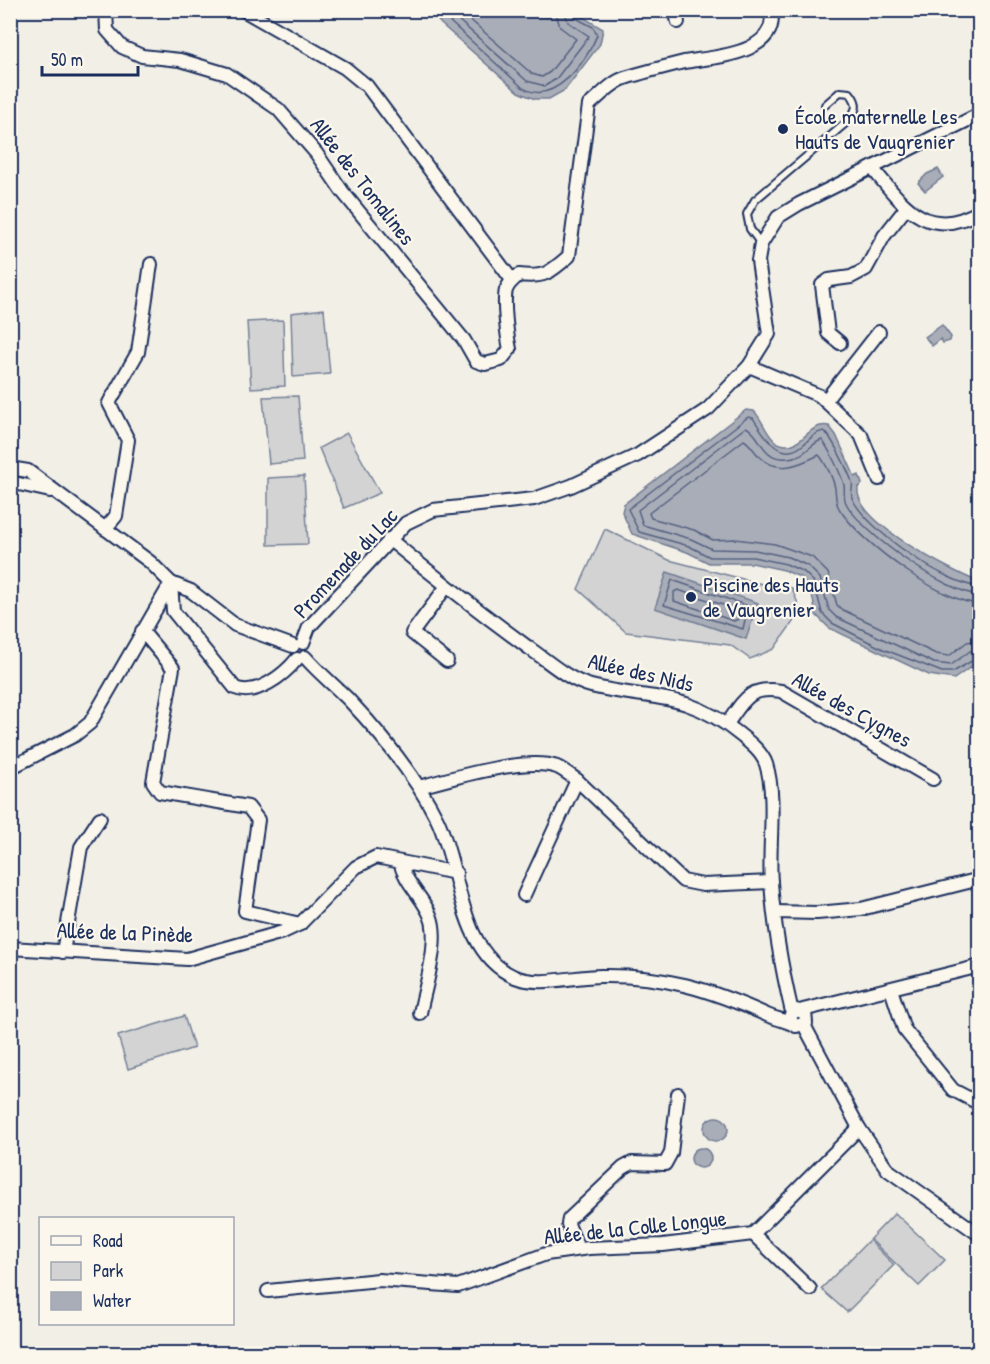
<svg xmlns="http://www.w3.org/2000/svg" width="990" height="1364" font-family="'Patrick Hand',sans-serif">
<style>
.green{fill:#d2d3d2;stroke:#768198;stroke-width:1.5}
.water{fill:#a9adb7;stroke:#707b93;stroke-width:1.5}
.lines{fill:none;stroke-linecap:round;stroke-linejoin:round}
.shore{stroke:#546182;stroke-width:1.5}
.lane-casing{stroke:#1b2f5e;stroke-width:10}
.street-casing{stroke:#1b2f5e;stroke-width:16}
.lane{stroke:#fbf7ec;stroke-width:6}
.street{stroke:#fbf7ec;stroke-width:12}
.poi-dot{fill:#1b2f5e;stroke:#fbf7ec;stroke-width:2}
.labels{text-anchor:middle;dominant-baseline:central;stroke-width:4.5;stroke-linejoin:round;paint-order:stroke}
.poi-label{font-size:22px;fill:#1b2f5e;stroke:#fbf7ec;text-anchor:start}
.street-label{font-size:22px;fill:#1b2f5e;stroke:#fbf7ec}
</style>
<rect width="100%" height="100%" fill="#f2efe6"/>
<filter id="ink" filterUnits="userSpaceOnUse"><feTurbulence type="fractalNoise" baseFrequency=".0167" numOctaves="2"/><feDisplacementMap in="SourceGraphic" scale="12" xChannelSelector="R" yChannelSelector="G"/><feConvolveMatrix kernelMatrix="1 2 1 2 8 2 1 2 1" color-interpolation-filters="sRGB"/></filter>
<g filter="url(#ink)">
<g class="green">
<polygon points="324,309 330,374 293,377 291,313"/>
<polygon points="283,320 285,386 251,388 247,322"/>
<polygon points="298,396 303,461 269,464 263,397"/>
<polygon points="347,433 380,493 344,508 319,448"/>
<polygon points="304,476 308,544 268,545 268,478"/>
<polygon points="605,529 669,560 770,586 792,588 798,604 793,622 774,649 750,659 730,645 626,632 578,589"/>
<polygon points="184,1016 194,1048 128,1069 118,1036"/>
<polygon points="895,1213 945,1260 919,1286 870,1239"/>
<polygon points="869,1240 894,1265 847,1312 821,1289"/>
</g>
<g class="water">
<polygon points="430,11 573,11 603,29 600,44 565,90 549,99 535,99 518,92 441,24"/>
<polygon points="938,169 943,177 925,191 918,183 927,174"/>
<polygon points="942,325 951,337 950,341 943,343 941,339 932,346 925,337"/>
<path d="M746,410l8,1c11,11 14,33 32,34 18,1 23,-23 43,-19l7,9 19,42 4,-2 3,9 -4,4c-5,33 95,84 121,94v79l-25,18 -25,-4 -100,-47 -13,-13 -4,-20 -10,-17 -18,-8 -32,-7h-43l-22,-11 -55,-18 -10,-22 2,-8z"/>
<polygon points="667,572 758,603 746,639 655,608"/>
<circle cx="716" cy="1129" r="12"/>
<circle cx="701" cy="1158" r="10"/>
</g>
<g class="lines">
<g class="shore">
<path d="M437,10l85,77c31,21 65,-26 75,-52l-4,-8 -19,-10 -2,-7"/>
<polyline points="447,10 527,81 545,86 556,79 589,36 568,22 564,10"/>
<polyline points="459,10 532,74 542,77 550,72 576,39 560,27 555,10"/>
<polygon points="672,580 748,606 743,629 664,605"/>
<path d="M980,587c-35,-3 -111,-56 -127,-87 -4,-6 1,-13 -1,-18 -3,-9 -21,-47 -28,-51 -10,2 -13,7 -20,13 -24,21 -40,-9 -51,-26l-5,-1 -120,92 11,23 50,14 21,11h43l33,7 18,8 10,10 8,31 10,10 51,26 59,23h11l27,-16"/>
<polygon points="678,590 738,610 738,619 734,621 674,601 674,592"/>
<path d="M980,595c-34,-2 -119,-62 -134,-92 -3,-6 -1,-12 -2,-18 -2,-9 -16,-38 -22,-45 -11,3 -16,15 -28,17 -33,8 -31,-22 -48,-30l-108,83 5,15 48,14 21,10 43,1 33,7 20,9 12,12 9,32 7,7 98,46 17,2 19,-14 10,-2"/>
<path d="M980,604c-40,-2 -119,-62 -140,-94 -5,-7 -4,-14 -5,-22 -2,-10 -10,-26 -16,-33 -19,9 -40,20 -59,2 -6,-5 -10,-14 -16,-17l-95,73 2,5 43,12 19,10 22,-1 40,5 37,13 16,16 9,32 4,4 95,45 13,2 18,-14 13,-2"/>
</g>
<defs>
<path id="lane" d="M761,244l-11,-15 -3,-15 8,-14 92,-78c9,-11 13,-17 3,-29l-10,-1 -15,13"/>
<g id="street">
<path d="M106,10l1,20 15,17 20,9 38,4 47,14 51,35 38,44 26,38 122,149 12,21 9,3 16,-4 9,-11c-3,-13 -7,-47 -4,-59 2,-6 8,-11 13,-15 25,3 31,-2 50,-19l20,-151c10,-8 23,-23 36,-27 19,-6 39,-11 59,-16 28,-5 96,-7 87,-52"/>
<polyline points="243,10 345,68 367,86 512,280"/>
<polyline points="675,10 678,22"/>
<path d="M872,168c31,37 55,74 108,43"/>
<polyline points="840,343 828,333 822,285 829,280 851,277 866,269 884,236 906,208"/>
<polyline points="749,366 820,396 861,435 879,479"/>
<polyline points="825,401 879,332"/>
<polyline points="10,468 28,471 150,562 171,583 191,591 235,625 293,646"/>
<polyline points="10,482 50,491"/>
<polyline points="105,529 116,516 128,440 109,403 138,352 151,264"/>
<path d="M389,539c46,38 92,74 140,109 19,13 39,32 62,38 61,15 94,4 148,48 10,8 23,18 27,30 11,34 2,83 5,118 3,44 11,88 21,130"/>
<path d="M171,583l2,28 62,77c21,9 49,-13 62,-29"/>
<polyline points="447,586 412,633 447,661"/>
<polyline points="142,631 173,668 153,782 160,792 248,807 258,820 245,911 300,924"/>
<polyline points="303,643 309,627 406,523 433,510 534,499 571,486 638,455 708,409 749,366 769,334 758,261 761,244 778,217 799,204 980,114"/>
<path d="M305,657c13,15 29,28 43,42 33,35 67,76 89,120 24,49 21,134 78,158 26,10 58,-1 86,-1 63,-1 108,13 166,39 9,4 22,6 29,11l10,-3 -1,-11 -10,-2 -5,7 2,6"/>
<path d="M727,724c17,-24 22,-38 54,-33l152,88"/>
<polyline points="10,768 75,735 90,723 171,583"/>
<path d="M419,787c33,-9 108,-31 138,-20 7,3 14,9 20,13l106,101 20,4 68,-3"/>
<path d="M400,862c5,21 22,34 30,53 11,24 -5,72 -10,98"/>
<polyline points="524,895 577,780"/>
<polyline points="775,912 817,913 861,909 980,879"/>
<polyline points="10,948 187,959 283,932 300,924 356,867 376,857 456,873"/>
<polyline points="63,952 81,847 100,818"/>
<polyline points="891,989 904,1029 953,1090 980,1104"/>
<polyline points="803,1010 980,966"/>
<polyline points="804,1025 859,1128 888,1170 980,1235"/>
<polyline points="753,1234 810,1289"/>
<polyline points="578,1249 568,1224 569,1219 623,1168 632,1163 665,1164 671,1153 678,1094"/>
<polyline points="268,1291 379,1280 458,1286 546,1254 589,1248 663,1245 753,1234 859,1128"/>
</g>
</defs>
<use href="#lane" class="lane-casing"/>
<use href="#street" class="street-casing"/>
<use href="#lane" class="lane"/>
<use href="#street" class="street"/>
</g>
</g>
<g class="poi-dot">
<circle cx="783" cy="129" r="6"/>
<circle cx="691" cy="597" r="6"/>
</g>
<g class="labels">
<g class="poi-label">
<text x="795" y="116">École maternelle Les<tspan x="795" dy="25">Hauts de Vaugrenier</tspan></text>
<text x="703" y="584">Piscine des Hauts<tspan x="703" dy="25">de Vaugrenier</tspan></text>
</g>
<g class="street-label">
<text transform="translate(363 181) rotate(52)">Allée des Tomalines</text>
<text transform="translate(345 563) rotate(-47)">Promenade du Lac</text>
<text transform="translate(641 672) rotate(13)">Allée des Nids</text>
<text transform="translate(852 709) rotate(29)">Allée des Cygnes</text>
<text transform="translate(125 932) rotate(2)">Allée de la Pinède</text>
<text transform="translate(635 1227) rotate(-6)">Allée de la Colle Longue</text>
</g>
</g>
<rect width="990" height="1364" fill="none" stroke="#fbf7ec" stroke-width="36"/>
<rect x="18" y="18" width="954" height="1328" fill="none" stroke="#1b2f5e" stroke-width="2" filter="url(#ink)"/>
<rect x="39" y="1217" width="195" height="108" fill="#fbf7ec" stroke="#a1a7b3" stroke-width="1.5"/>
<rect x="51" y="1236" width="30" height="9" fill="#fbf7ec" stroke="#a1a7b3" stroke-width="1.5"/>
<text x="93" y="1247" font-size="18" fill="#1b2f5e">Road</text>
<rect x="51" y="1262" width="30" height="18" fill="#d2d3d2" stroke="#a1a7b3" stroke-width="1.5"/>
<text x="93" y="1277" font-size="18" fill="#1b2f5e">Park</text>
<rect x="51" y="1292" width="30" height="18" fill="#a9adb7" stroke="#a1a7b3" stroke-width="1.5"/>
<text x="93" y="1307" font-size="18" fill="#1b2f5e">Water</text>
<path d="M42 66v9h96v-9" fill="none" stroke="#1b2f5e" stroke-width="3"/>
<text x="51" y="66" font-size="18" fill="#1b2f5e" stroke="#fbf7ec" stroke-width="4.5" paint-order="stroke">50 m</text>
</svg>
